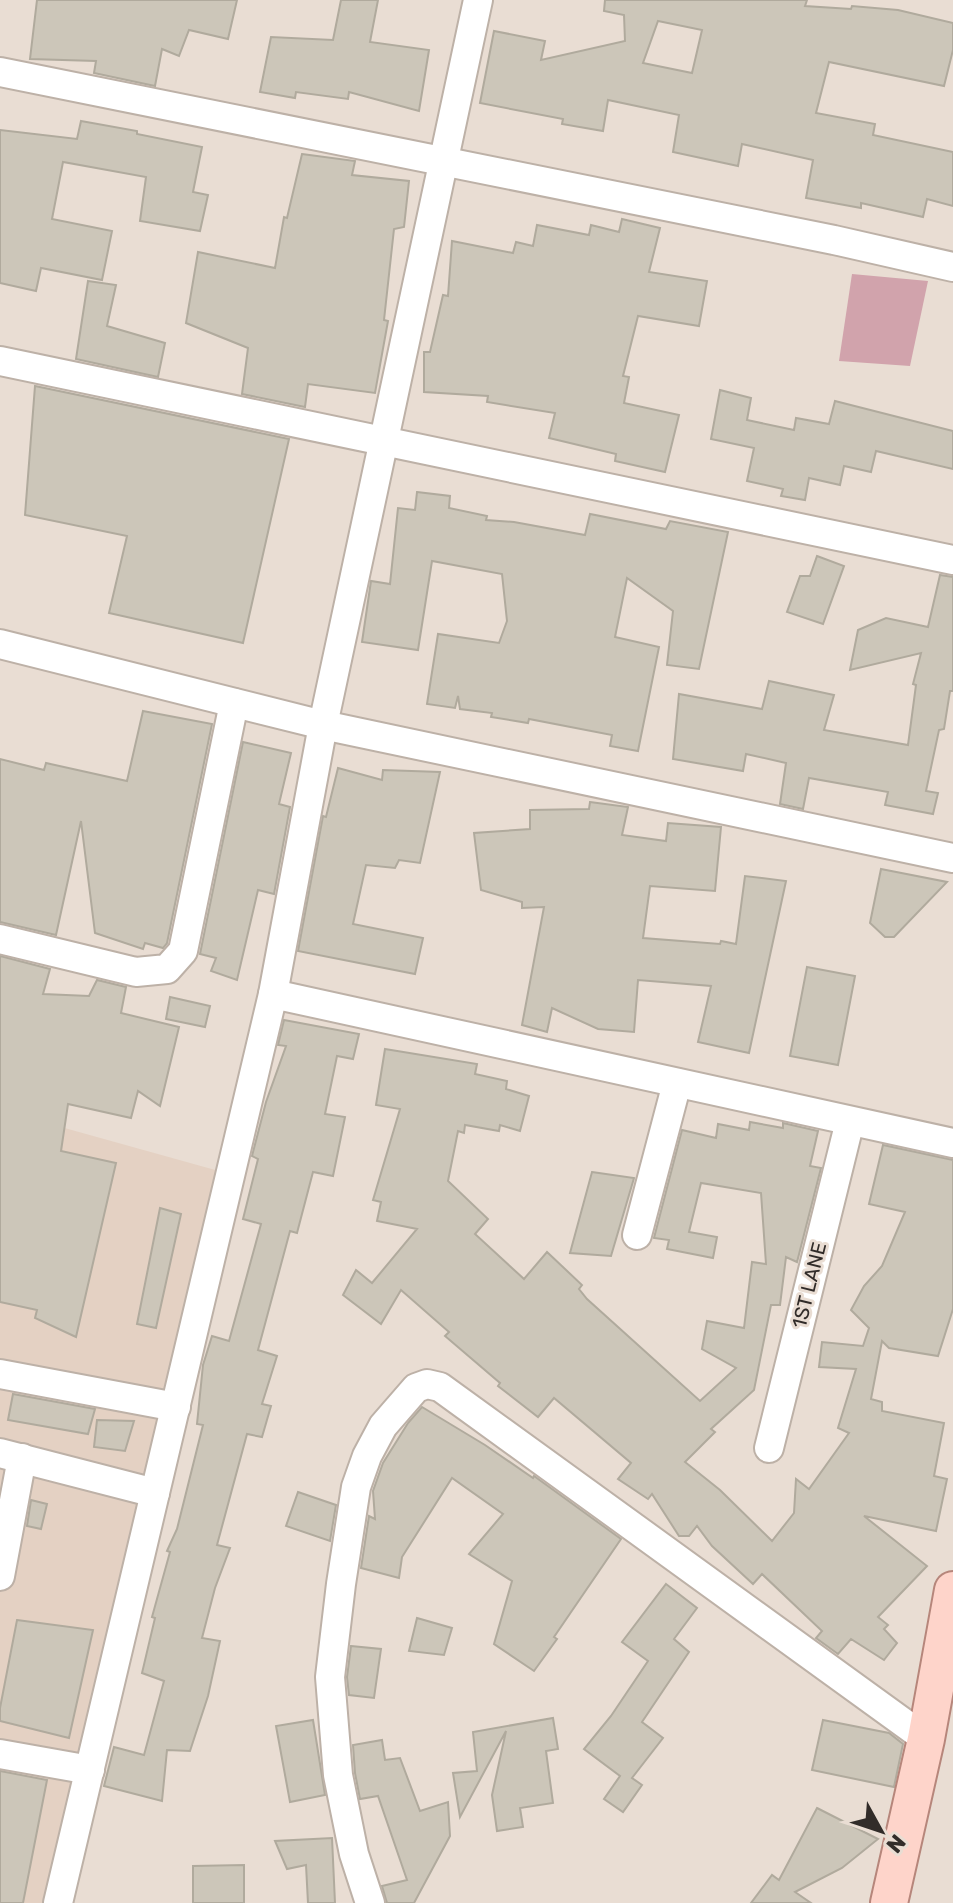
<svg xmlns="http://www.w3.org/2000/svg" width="953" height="1903" font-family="Rubik,sans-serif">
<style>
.built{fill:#e4d1c3}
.green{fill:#d1a3ac}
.building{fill:#ccc6b9;stroke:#b0aa9d;stroke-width:2;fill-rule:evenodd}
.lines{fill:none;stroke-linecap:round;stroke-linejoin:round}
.minor-casing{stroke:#bdb1a7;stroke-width:32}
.major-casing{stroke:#b6867b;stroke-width:40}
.minor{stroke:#fff;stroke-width:28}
.major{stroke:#fed4ca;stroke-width:36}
.labels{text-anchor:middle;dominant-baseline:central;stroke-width:6;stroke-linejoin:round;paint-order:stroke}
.street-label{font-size:20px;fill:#312c29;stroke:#e9ddd3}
</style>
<rect width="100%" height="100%" fill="#e9ddd3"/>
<polygon class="built" points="0,1110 226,1173 180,1385 44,1903 0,1903"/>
<polygon class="green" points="852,274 928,281 910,366 839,361"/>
<g class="building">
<polygon points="37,0 237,0 228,39 189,30 179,56 162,49 155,86 94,73 96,61 30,59"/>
<polygon points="341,0 378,0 370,42 429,50 419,111 349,92 348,99 296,92 295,98 260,92 271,37 333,40"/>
<path d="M605,0h202l-2,6 46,3 1,-3 46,4 55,13v27l-9,36 -115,-24 -13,51 59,11 -2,11 80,17v54l-26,-7 -4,18 -62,-14v5l-55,-10 7,-38 -71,-16 -4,22 -65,-14 6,-37 -71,-15 -5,31 -41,-7 1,-5 -83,-16 14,-72 51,10 -4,19 84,-19 -1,-26 -20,-4zM658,21l44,9 -10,43 -49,-10z"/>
<polygon points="81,121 137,131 137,134 202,147 193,192 208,195 200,231 140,221 146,177 63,162 52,219 112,231 102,280 41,268 36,291 0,283 0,130 77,139"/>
<polygon points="302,154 355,161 352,175 409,181 404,227 394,229 384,320 388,321 375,393 308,384 305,407 242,394 248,348 186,323 198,252 275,268 284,217 287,218"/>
<polygon points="622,219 660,228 649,272 707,281 699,326 638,316 623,376 629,377 624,403 679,415 665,472 615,461 616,454 549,438 555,413 487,402 488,396 424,392 424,352 430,352 443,295 448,296 452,241 513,253 516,242 533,246 537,225 589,235 591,225 619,232"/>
<polygon points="88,281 116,285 107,326 165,343 158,377 76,359"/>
<polygon points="35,386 289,439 243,643 109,613 127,536 25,515"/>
<polygon points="720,390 751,398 747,420 794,430 796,418 829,424 835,401 953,431 953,469 876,451 871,472 844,466 840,485 809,478 805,500 781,496 783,489 747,481 754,448 711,439"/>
<polygon points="417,492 450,496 449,508 487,516 486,520 514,522 585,535 590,514 666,529 670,521 728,532 699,669 667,665 673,611 627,578 615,637 659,647 638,751 610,746 612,735 529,719 528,723 491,717 492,713 460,709 458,696 455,708 427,704 438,634 499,643 507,621 502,574 432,561 418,650 362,642 371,581 390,584 398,508 415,510"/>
<polygon points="817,556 844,566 823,624 787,612 800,576 810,576"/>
<polygon points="940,575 953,577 953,691 950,691 944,729 939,730 926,791 938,793 933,814 885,805 888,792 809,778 803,809 780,804 786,763 746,754 743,771 673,759 679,694 762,709 769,681 834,695 824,730 908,745 916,685 913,684 921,653 850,670 858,630 886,618 928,627"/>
<polygon points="143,711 212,724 167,943 163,948 145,943 143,949 95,933 81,821 56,935 0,922 0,759 44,770 46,763 127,781"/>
<polygon points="243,742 291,753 279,804 290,807 274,894 258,890 237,980 211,971 216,958 200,954"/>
<polygon points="338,768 382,780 383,770 440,772 420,863 399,860 395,868 366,865 353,924 423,938 415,974 298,951 323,816 326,817"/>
<polygon points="590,802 628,807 622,835 666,841 668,823 721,827 715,891 650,886 643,938 720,944 721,941 736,944 745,876 786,881 749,1053 698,1042 711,986 638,980 634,1032 598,1029 552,1008 547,1032 522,1025 544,907 522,908 522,902 481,890 474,833 530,829 530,810 589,809"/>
<polygon points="881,869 947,882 894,937 885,937 870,923"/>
<polygon points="0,956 50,969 43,994 89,996 97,980 126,987 121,1013 179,1027 160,1106 138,1091 131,1118 68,1104 61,1151 116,1163 76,1337 35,1318 37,1310 0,1302"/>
<polygon points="807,967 855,976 838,1065 790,1056"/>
<polygon points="170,997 210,1006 205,1027 166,1019"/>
<polygon points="284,1020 359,1034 353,1059 337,1056 325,1114 345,1117 333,1176 313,1172 297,1233 290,1231 258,1350 277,1356 262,1404 271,1406 262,1437 247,1434 217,1545 230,1548 215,1588 202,1638 220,1641 208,1696 190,1751 167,1750 162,1801 104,1786 114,1747 144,1755 164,1681 142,1673 155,1618 152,1617 170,1552 167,1551 177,1529 203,1425 197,1424 203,1365 212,1336 229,1341 261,1224 243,1219 258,1159 252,1156 266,1102 286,1046 278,1045"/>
<polygon points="385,1049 477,1064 475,1074 507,1081 506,1089 529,1096 520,1131 500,1125 499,1131 465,1125 464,1133 458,1131 448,1181 488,1219 475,1234 524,1279 547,1252 582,1285 579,1289 587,1299 700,1401 736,1368 702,1349 707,1321 744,1328 752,1262 766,1264 761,1193 701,1183 689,1232 717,1237 713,1258 667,1249 669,1240 654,1238 682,1130 716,1138 718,1124 749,1130 750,1122 783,1128 783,1123 818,1131 810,1166 821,1168 797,1262 786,1257 780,1305 771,1305 754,1390 711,1429 715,1432 685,1462 720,1490 772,1541 794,1513 796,1479 809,1489 849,1433 838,1428 856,1369 819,1367 822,1342 863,1346 869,1328 851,1310 864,1286 882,1266 905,1212 869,1204 883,1145 953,1160 953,1309 938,1356 889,1348 882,1341 871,1399 882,1402 882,1411 944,1423 934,1476 947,1479 936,1531 864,1516 927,1566 878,1617 888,1625 884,1629 897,1643 884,1660 851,1639 838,1654 816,1638 822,1631 762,1574 753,1584 712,1546 697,1526 689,1536 679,1536 652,1494 648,1499 618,1479 631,1463 554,1398 538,1417 498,1386 500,1383 445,1336 449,1332 401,1290 381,1324 343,1295 356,1270 372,1283 417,1229 377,1221 381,1202 373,1200 400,1109 376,1105"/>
<polygon points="592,1172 634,1178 611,1256 570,1253"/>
<polygon points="160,1208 181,1214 156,1328 137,1324"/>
<polygon points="13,1394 95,1409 88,1434 8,1420"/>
<polygon points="422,1407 485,1445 533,1478 534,1476 621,1539 554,1637 557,1639 534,1671 494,1644 512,1581 469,1554 503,1514 452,1478 402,1557 399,1578 361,1568 369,1516 375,1519 373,1491 383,1463 408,1423"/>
<polygon points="97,1420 134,1421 125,1451 94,1447"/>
<polygon points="298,1492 336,1505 330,1541 286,1526"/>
<polygon points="31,1500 47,1504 41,1529 27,1526"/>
<polygon points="666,1584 697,1608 674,1639 689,1652 642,1722 663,1738 632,1778 642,1785 623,1812 604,1799 620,1776 584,1749 611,1716 648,1661 622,1642"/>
<polygon points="417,1618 452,1628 444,1655 409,1651"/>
<polygon points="17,1620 93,1630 69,1738 0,1721 0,1708"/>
<polygon points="351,1646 381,1649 374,1698 349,1695 347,1677"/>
<polygon points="553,1718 558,1749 546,1751 553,1803 520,1808 523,1827 497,1831 492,1795 506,1731 460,1817 453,1773 477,1771 473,1732"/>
<polygon points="313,1720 325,1795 290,1802 276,1726"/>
<polygon points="823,1720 889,1733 903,1744 894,1787 812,1770"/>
<polygon points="382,1740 385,1760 400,1758 420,1811 448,1802 450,1836 414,1903 387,1903 382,1886 407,1880 378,1796 360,1799 355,1773 353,1745"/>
<polygon points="0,1771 47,1780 23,1903 0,1903"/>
<polygon points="817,1808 878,1839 842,1868 795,1892 811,1903 751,1903 772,1875 779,1880"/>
<polygon points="332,1838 335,1903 308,1903 306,1865 287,1869 275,1841"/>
<polygon points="244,1865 244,1903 193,1903 193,1866"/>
</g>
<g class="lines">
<defs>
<g id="minor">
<polyline points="0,72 834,240 953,267"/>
<polyline points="0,361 953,560"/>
<polyline points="0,644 323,725 953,858"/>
<polyline points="0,939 136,972 167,969 183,951 234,703"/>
<polyline points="273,994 953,1143"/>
<polyline points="637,1235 677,1083"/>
<polyline points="0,1374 176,1407"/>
<polyline points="769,1448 850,1121"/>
<polyline points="0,1453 155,1493"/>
<polyline points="0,1576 22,1458"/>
<polyline points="0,1754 90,1770"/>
<polyline points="58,1903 273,994 323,725 478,0"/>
<polyline points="370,1903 354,1854 338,1775 330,1677 341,1584 356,1487 367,1456 383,1426 416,1388 427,1384 440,1387 926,1739"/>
</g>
<polyline id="major" points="889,1903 926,1739 953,1590"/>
</defs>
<use href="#minor" class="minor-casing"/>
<use href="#major" class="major-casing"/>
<use href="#minor" class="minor"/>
<use href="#major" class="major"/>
</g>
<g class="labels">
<g class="street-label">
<text transform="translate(809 1285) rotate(-76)">1ST LANE</text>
</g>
</g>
<g transform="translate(881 1831) rotate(130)" stroke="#e9ddd3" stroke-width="6" paint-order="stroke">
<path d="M0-6L14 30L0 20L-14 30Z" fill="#312c29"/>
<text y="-12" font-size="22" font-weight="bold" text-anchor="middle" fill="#312c29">N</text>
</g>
</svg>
